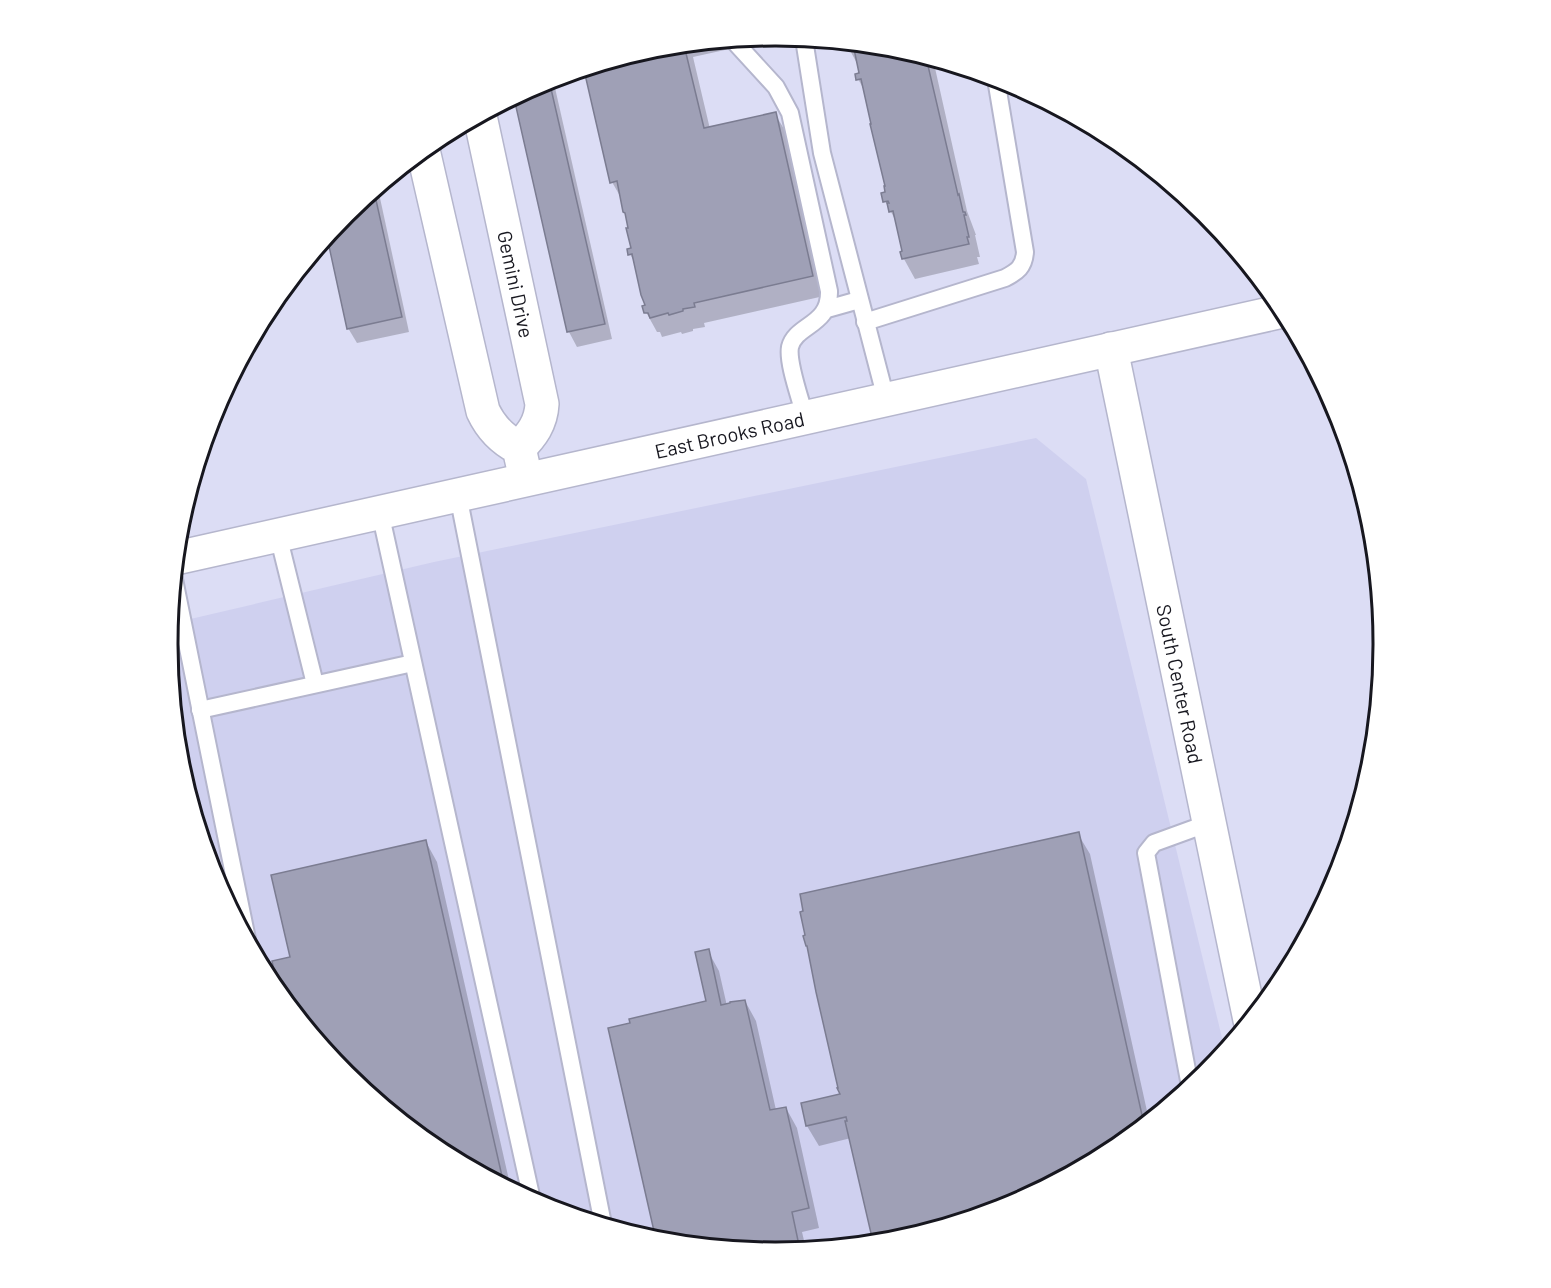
<svg xmlns="http://www.w3.org/2000/svg" width="1551" height="1288" font-family="Barlow,sans-serif">
<style>
.built{fill:#cfd0ef}
.shadow{fill:#0003}
.building{fill:#9fa0b6;stroke:#7b7c91;stroke-width:1.5}
.lines{fill:none;stroke-linecap:round;stroke-linejoin:round}
.lane-casing{stroke:#b5b6cd;stroke-width:20}
.street-casing{stroke:#b5b6cd;stroke-width:36}
.secondary-casing{stroke:#b5b6cd;stroke-width:36}
.lane{stroke:#fff;stroke-width:16}
.street{stroke:#fff;stroke-width:33}
.secondary{stroke:#fff;stroke-width:33}
.labels{text-anchor:middle;dominant-baseline:central;stroke-width:4.5;stroke-linejoin:round;paint-order:stroke}
.street-label{font-size:20px;fill:#17171f;stroke:#fff}
.rim{fill:none;stroke:#17171f;stroke-width:3}
</style>
<rect width="100%" height="100%" fill="#dcddf5"/>
<polygon class="built" points="1036,438 1086,479 1225,1050 1205,1074 1113,1150 1008,1206 894,1240 775,1252 657,1240 543,1206 437,1149 345,1074 270,981 214,876 179,762 168,644 169,624 434,562"/>
<g class="shadow">
<polygon points="751,38 752,44 693,57 710,129 775,114 787,134 824,296 704,323 705,327 693,329 693,331 682,334 681,332 662,337 660,332 657,332 646,312 647,307 637,267 630,254 633,249 624,203 612,182 586,69 657,48"/>
<polygon points="846,43 894,48 933,59 967,211 976,235 975,235 980,257 977,257 979,264 915,279 904,259 902,253 904,252 897,223 885,201 887,193 866,93 858,79 861,74 859,67"/>
<polygon points="553,79 612,339 577,347 569,332 515,97 543,82"/>
<polygon points="375,190 380,198 409,332 357,343 348,328 328,236 346,214"/>
<polygon points="176,729 194,808 196,808 207,828 216,868 211,869 179,762"/>
<polygon points="1078,834 1090,854 1149,1120 1113,1150 1008,1206 894,1240 874,1242 851,1138 819,1146 807,1126 842,1095"/>
<polygon points="426,842 437,862 511,1189 437,1149 345,1074 277,991 280,990 292,959"/>
<polygon points="708,951 719,971 727,1006 745,1001 756,1021 776,1110 786,1108 797,1128 819,1228 802,1232 806,1249 775,1252 657,1240 610,1029 708,1002"/>
</g>
<g class="building">
<polygon points="845,43 894,48 926,57 958,195 959,194 963,212 965,212 966,215 964,215 969,237 967,237 969,244 902,259 900,252 902,251 893,211 889,212 887,203 889,203 888,201 883,202 881,193 885,192 884,186 885,186 870,124 871,124 861,79 856,80 855,74 859,73 853,44 846,47"/>
<polygon points="684,45 704,128 776,112 813,276 694,303 695,307 683,309 683,311 669,315 668,313 650,318 648,313 644,313 642,306 645,305 641,295 632,254 628,255 627,249 631,248 626,228 628,228 625,213 623,212 617,181 610,183 584,70 657,48"/>
<polygon points="549,80 605,324 567,332 514,98"/>
<polygon points="374,191 402,317 347,329 327,237 346,214"/>
<polygon points="197,806 206,848 193,807"/>
<polygon points="1079,832 1144,1124 1113,1150 1008,1206 894,1240 873,1242 845,1121 847,1121 846,1117 806,1126 801,1103 840,1094 837,1088 838,1088 816,992 807,946 806,946 803,936 805,935 800,912 803,911 800,894"/>
<polygon points="426,840 504,1185 437,1149 345,1074 276,989 278,989 272,961 290,957 271,875"/>
<polygon points="709,949 721,1005 730,1003 730,1002 745,1000 770,1110 786,1107 809,1208 792,1212 800,1250 775,1252 656,1240 608,1028 630,1023 629,1019 706,1001 695,952"/>
</g>
<g class="lines">
<defs>
<g id="lane">
<polyline points="804,39 822,153 886,399"/>
<path d="M733,40l43,47 14,26 39,178c1,35 -33,33 -39,56 -3,16 11,53 15,70"/>
<polyline points="827,309 859,300"/>
<path d="M865,322l140,-44c12,-6 19,-11 20,-26l-29,-173"/>
<polyline points="458,495 603,1224"/>
<polyline points="380,512 532,1200"/>
<polyline points="278,535 315,684"/>
<polyline points="174,579 247,939"/>
<polyline points="200,710 413,663"/>
<polyline points="1190,1086 1146,853 1154,843 1209,823"/>
</g>
<g id="street">
<path id="s1" d="M480,116l62,288c-1,19 -10,31 -23,44"/>
<path d="M423,150l60,261c8,17 20,29 36,37l7,31"/>
<path id="s2" d="M1111,349l139,671"/>
</g>
<g id="secondary">
<path id="s3" d="M176,558l1107,-247"/>
</g>
</defs>
<use href="#lane" class="lane-casing"/>
<use href="#street" class="street-casing"/>
<use href="#secondary" class="secondary-casing"/>
<use href="#lane" class="lane"/>
<use href="#street" class="street"/>
<use href="#secondary" class="secondary"/>
</g>
<g class="labels">
<g class="street-label">
<text stroke="none"><textPath href="#s1" startOffset="172">Gemini Drive</textPath></text>
<text stroke="none"><textPath href="#s3" startOffset="567">East Brooks Road</textPath></text>
<text stroke="none"><textPath href="#s2" startOffset="342">South Center Road</textPath></text>
</g>
</g>
<path d="M0 0H1551V1288H0ZM775 46H776A597 597 0 0 1 1373 643V645A597 597 0 0 1 776 1242H775A597 597 0 0 1 178 645V643A597 597 0 0 1 775 46Z" fill="#fff" fill-rule="evenodd"/>
<path class="rim" d="M775 46H776A597 597 0 0 1 1373 643V645A597 597 0 0 1 776 1242H775A597 597 0 0 1 178 645V643A597 597 0 0 1 775 46Z"/>
</svg>
